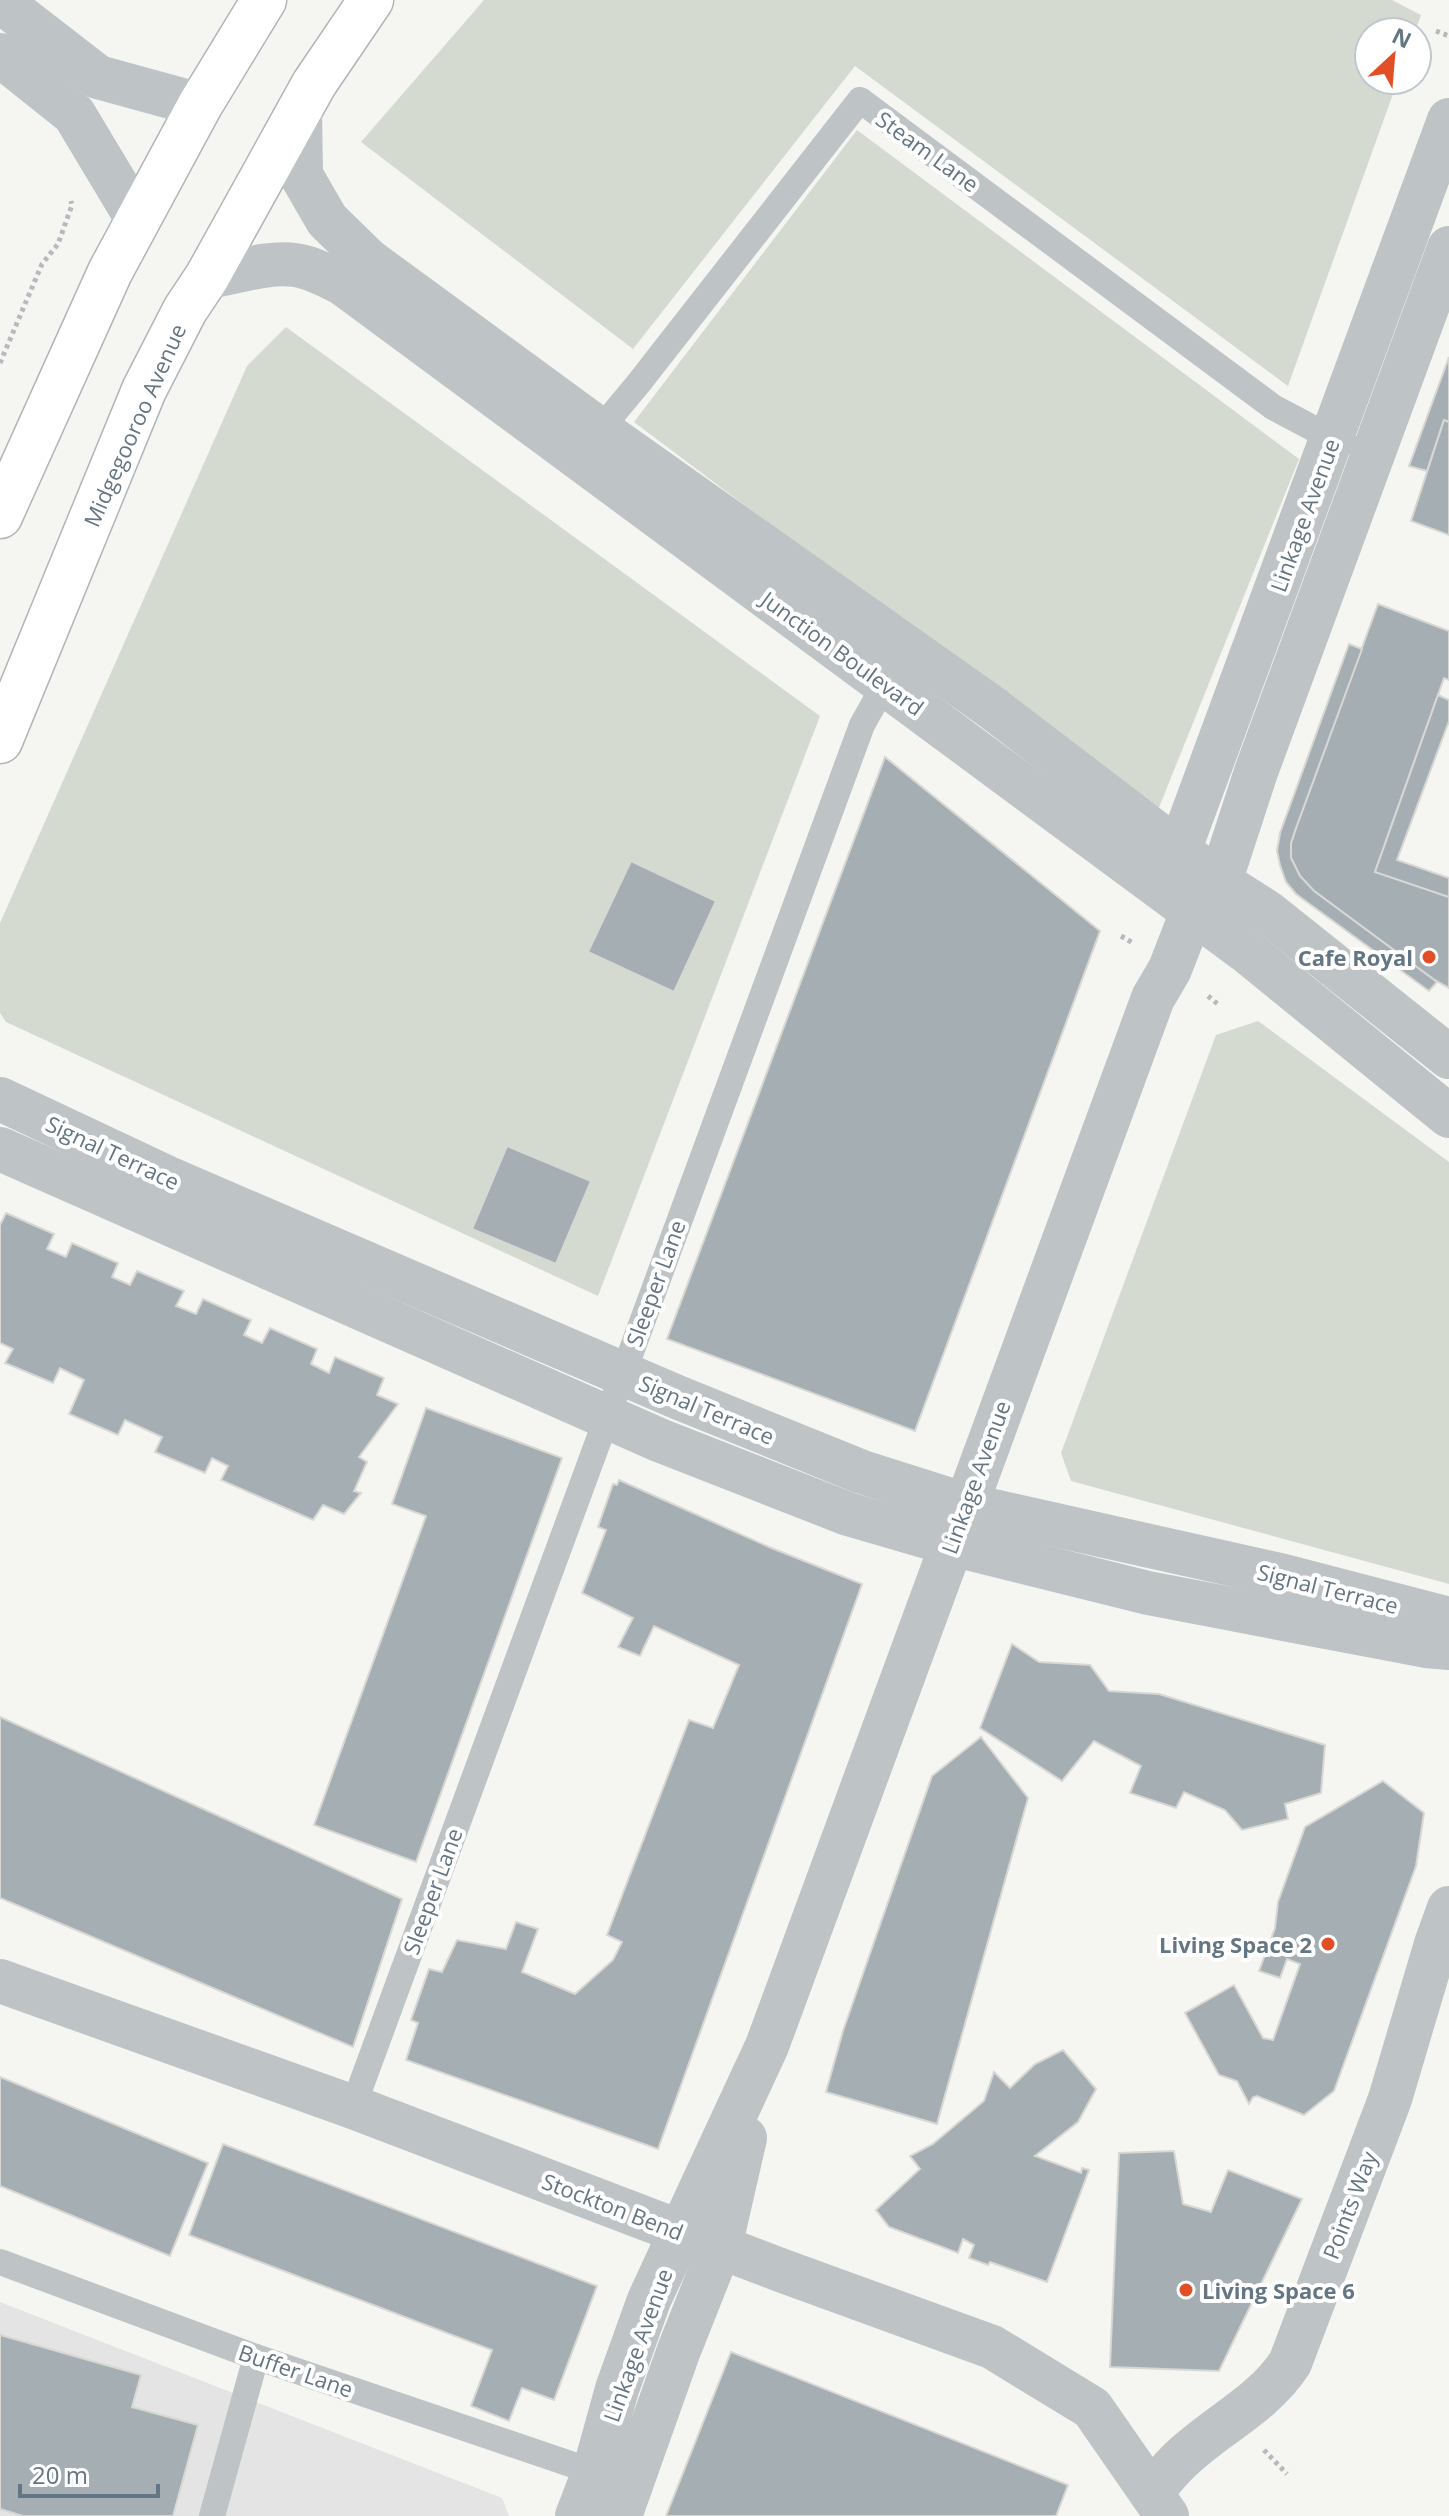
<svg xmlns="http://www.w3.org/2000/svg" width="1449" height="2516" font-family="'Open Sans',sans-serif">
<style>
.built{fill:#e3e4e3}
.green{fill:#d5dad1}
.building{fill:#a5aeb3;stroke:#d7d7d4;stroke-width:2}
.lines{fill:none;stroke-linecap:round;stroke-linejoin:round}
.primary-casing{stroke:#b0b5b9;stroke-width:47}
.path{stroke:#b6babd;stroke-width:5;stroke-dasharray:4 4;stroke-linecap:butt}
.lane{stroke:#bec3c6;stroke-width:26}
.street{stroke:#bec3c6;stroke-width:44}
.primary{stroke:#fff;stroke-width:44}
.poi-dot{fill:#e24e25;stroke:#fff;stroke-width:3}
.labels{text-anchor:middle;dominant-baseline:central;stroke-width:8;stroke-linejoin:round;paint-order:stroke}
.street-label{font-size:22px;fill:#647683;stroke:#fff}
.poi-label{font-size:22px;font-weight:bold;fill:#647683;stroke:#fff;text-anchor:end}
</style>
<rect width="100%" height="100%" fill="#f5f5f2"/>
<polygon class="built" points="0,2302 502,2498 509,2516 0,2516"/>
<g class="green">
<polygon points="484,0 1392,0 1421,15 1415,32 1369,32 1369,80 1398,80 1288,386 855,66 633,349 361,142"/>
<polygon points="857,130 1299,459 1156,815 634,422"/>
<polygon points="286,327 820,716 598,1296 6,1022 0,1013 0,923 247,366"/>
<polygon points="1258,1021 1449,1162 1449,1584 1071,1481 1061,1453 1216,1035"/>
</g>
<g class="building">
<polygon points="1449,357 1449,422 1444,420 1427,471 1409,466"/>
<polygon points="1444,420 1449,422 1449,535 1411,521"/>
<polygon points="1378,604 1449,631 1449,680 1444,678 1375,872 1449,897 1449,988 1433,979 1314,891 1300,876 1291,858 1291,843 1296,828"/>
<polygon points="1349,644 1362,649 1296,828 1291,843 1291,858 1300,876 1314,891 1437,982 1429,991 1296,894 1286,882 1280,865 1277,851 1280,833"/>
<polygon points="1438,695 1449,700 1449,721 1397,860 1449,878 1449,897 1375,872"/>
<polygon points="885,757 1100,931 915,1431 667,1339"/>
<polygon points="631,861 716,901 674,992 588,952"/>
<polygon points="507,1146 591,1181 556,1264 472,1229"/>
<polygon points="6,1213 54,1234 47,1249 66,1257 72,1243 118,1263 112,1277 130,1285 137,1271 184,1291 176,1306 196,1314 203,1299 251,1320 244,1335 262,1343 270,1328 317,1349 311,1364 329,1373 335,1357 384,1378 377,1395 398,1404 359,1457 367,1462 354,1491 361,1493 344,1514 323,1505 313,1520 221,1480 228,1466 212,1458 205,1473 155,1452 162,1437 125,1420 118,1435 69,1414 84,1380 60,1368 53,1383 5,1363 13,1349 0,1343 0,1225"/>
<polygon points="426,1408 562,1458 416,1862 314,1825 426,1516 392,1504"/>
<polygon points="619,1480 769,1547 862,1584 658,2149 406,2060 418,2023 411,2020 429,1969 442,1972 457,1940 506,1949 516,1922 538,1929 522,1972 575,1994 613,1960 622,1942 607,1935 689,1720 713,1728 739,1665 654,1626 640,1656 618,1647 633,1618 582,1593 606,1530 598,1527 613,1484 617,1485"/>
<polygon points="1012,1644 1039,1662 1090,1665 1109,1691 1159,1694 1325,1745 1321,1793 1285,1804 1288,1819 1242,1830 1225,1810 1184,1792 1176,1808 1130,1793 1141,1766 1094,1741 1062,1781 980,1728"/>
<polygon points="0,1717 402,1899 353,2047 0,1898"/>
<polygon points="981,1737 1028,1798 937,2124 826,2092 843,2031 932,1776"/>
<polygon points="1383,1781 1424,1813 1416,1866 1334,2091 1304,2115 1257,2096 1253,2097 1249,2104 1237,2081 1219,2075 1185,2013 1234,1985 1263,2038 1273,2040 1300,1964 1287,1959 1280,1978 1259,1971 1275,1928 1278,1902 1305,1827"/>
<polygon points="1063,2050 1096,2089 1078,2122 1035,2156 1081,2173 1082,2168 1089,2170 1047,2282 990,2262 988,2265 969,2258 974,2245 963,2239 958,2253 889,2227 876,2210 920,2169 910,2156 933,2144 984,2101 994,2072 1010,2088 1035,2064"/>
<polygon points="0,2077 208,2163 170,2256 0,2186"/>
<polygon points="223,2144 597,2286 554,2400 522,2388 509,2421 471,2406 492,2350 189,2235"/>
<polygon points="1174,2151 1183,2204 1211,2212 1228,2170 1302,2199 1219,2371 1110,2367 1119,2153"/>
<polygon points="0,2335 141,2375 132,2407 198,2425 173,2516 23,2516 0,2509"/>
<polygon points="731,2352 1068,2485 1056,2516 666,2516"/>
</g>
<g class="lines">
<defs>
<g id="primary">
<polyline points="0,516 110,272 200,105 264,0"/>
<polyline points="0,741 144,390 185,310 207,277 314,84 371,0"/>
</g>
</defs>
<use href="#primary" class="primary-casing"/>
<g class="path">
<polyline points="1436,31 1449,36"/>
<polyline points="0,363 42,264 58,244 72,205 71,201"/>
<polyline points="1121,936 1133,943"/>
<polyline points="1208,996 1219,1005"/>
<polyline points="1264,2450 1287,2474"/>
</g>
<g class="lane">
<polyline points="593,438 638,384 860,100 1273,407 1320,432 1344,442"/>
<polyline points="353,2107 862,725 891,673"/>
<polyline points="0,2262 256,2357 594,2472"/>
<polyline points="212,2516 256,2357"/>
</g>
<g class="street">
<polyline points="0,1 98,77 200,105"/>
<polyline points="0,55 74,114 137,219"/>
<polyline points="300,109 301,175 327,220 368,260 600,430 994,709 1220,882 1267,912 1449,1057"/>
<path d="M207,277c27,-4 61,-16 88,-12 16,2 32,11 47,18l904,668 203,165"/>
<polyline points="1185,878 1179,851 1449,120"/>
<polyline points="0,1099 168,1178 677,1397 862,1472 966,1505 1284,1576 1449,1619"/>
<polyline points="0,1149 659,1440 848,1514 951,1544 1148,1593 1426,1646 1449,1648"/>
<polyline points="0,1981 353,2107 783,2271 992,2347 1092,2408 1167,2516"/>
<path d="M1151,2493c8,-10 16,-20 25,-29 36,-37 85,-57 114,-101l100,-264 46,-155 13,-36"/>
<polyline points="577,2516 594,2472 617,2389 649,2300 767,2046 1153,998 1170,969 1192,912 1220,882 1256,772 1449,248"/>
<polyline points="620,2516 679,2350 720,2247 745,2138"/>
</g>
<use href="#primary" class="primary"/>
</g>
<g class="poi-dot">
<circle cx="1429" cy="957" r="8"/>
<circle cx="1328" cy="1944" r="8"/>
<circle cx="1186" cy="2290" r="8"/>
</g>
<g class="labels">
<g class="street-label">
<text transform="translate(928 151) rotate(36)">Steam Lane</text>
<text transform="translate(134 425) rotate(-66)">Midgegooroo Avenue</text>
<text transform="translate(1304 515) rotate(-70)">Linkage Avenue</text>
<text transform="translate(843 653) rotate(36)">Junction Boulevard</text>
<text transform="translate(113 1152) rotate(25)">Signal Terrace</text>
<text transform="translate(655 1283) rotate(-70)">Sleeper Lane</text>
<text transform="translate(707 1409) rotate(23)">Signal Terrace</text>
<text transform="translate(975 1477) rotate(-70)">Linkage Avenue</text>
<text transform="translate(1328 1588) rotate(14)">Signal Terrace</text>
<text transform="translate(432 1891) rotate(-70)">Sleeper Lane</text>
<text transform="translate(1349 2205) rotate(-69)">Points Way</text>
<text transform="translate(613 2206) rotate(21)">Stockton Bend</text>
<text transform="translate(637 2345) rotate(-70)">Linkage Avenue</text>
<text transform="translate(296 2370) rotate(19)">Buffer Lane</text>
</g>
<g class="poi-label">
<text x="1413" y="957">Cafe Royal</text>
<text x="1312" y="1944">Living Space 2</text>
<text x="1202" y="2290" text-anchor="start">Living Space 6</text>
</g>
</g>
<g transform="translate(1393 56) rotate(26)"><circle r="38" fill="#ffffff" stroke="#c1c8cd" stroke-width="2"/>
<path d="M0-6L14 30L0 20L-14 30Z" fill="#e24e25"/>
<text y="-12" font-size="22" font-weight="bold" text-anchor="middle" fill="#647683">N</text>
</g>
<path d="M20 2484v12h138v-12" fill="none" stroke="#647683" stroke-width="4"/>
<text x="32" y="2484" font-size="24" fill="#647683" stroke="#ffffff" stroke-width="6" paint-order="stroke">20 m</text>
</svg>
